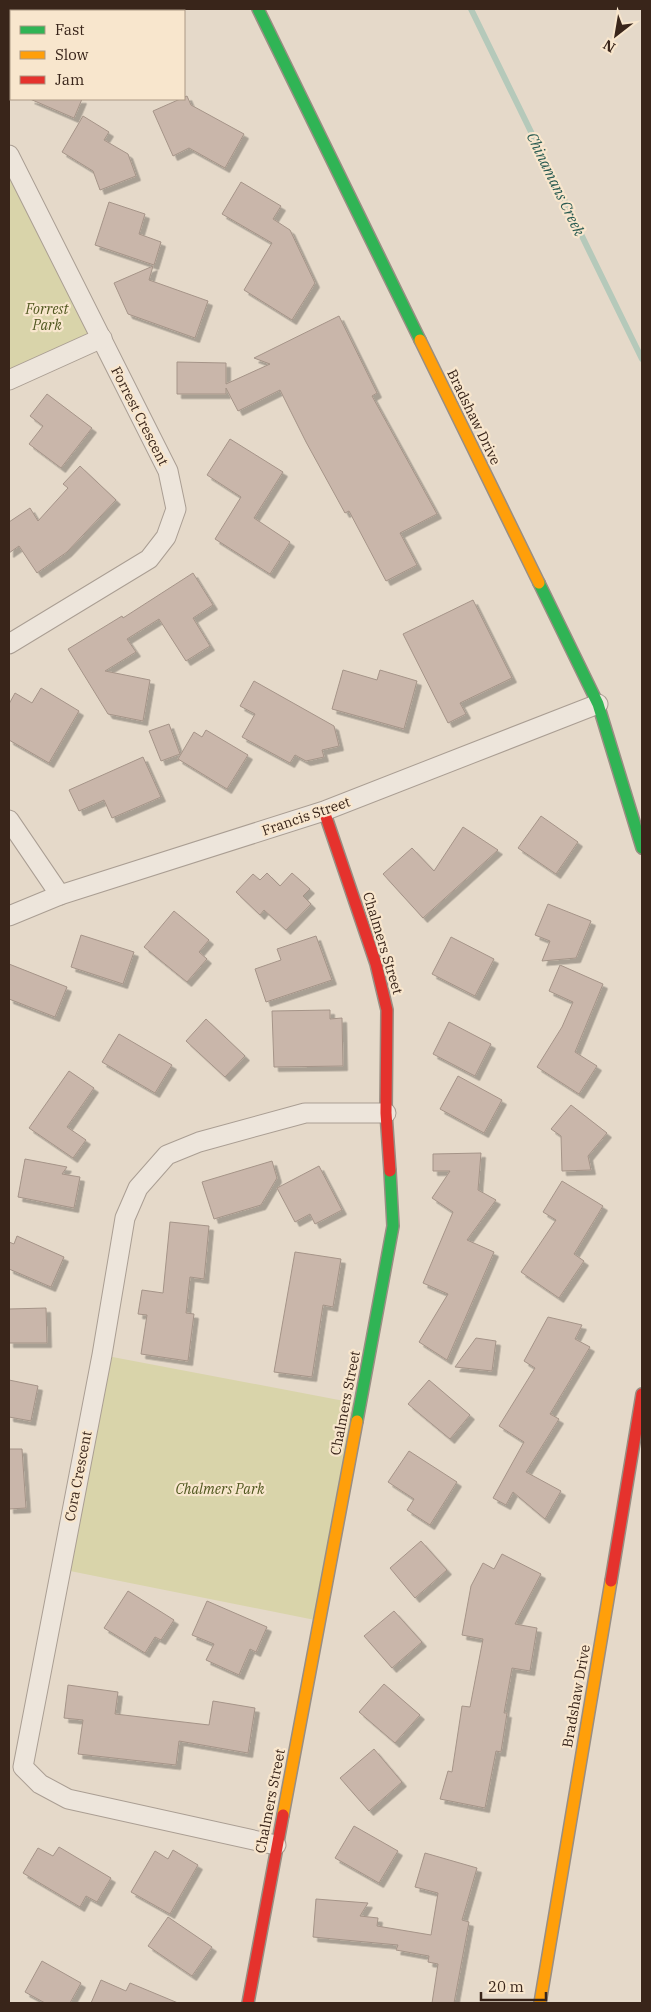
<svg xmlns="http://www.w3.org/2000/svg" width="651" height="2012" font-family="'IBM Plex Serif',serif">
<style>
.green{fill:#d9d4aa}
.lines{fill:none;stroke-linecap:round;stroke-linejoin:round}
.stream{stroke:#b5c9ba;stroke-width:6}
.building{fill:#c9b6aa;stroke:#a59488;filter:url(#shadow)}
.street-casing{stroke:#aa9e93;stroke-width:21}
.fast-casing{stroke:#998e83;stroke-width:14}
.slow-casing{stroke:#998e83;stroke-width:14}
.jam-casing{stroke:#998e83;stroke-width:14}
.street{stroke:#ede5db;stroke-width:19}
.fast{stroke:#30b455;stroke-width:11}
.slow{stroke:#ff9f0a;stroke-width:11}
.jam{stroke:#e5322d;stroke-width:11}
.labels{text-anchor:middle;dominant-baseline:central;stroke-width:4.5;stroke-linejoin:round;paint-order:stroke}
.park-label{font-size:14px;font-style:italic;fill:#50571f;stroke:#f8e6cd}
.street-label{font-size:14px;fill:#39251a;stroke:#f8e6cd}
.water-label{font-size:15px;font-style:italic;fill:#285a50;stroke:#f8e6cd}
</style>
<defs>
<filter id="shadow"><feDropShadow dx="4.5" dy="4.5" stdDeviation="0" flood-color="#0004"/></filter>
</defs>
<rect width="100%" height="100%" fill="#e5d9c9"/>
<g class="green">
<polygon points="9,155 102,338 9,380"/>
<polygon points="102,1355 360,1404 320,1621 60,1569"/>
</g>
<g class="lines">
<polyline class="stream" points="471,9 642,359"/>
</g>
<g class="building">
<polygon points="187,96 191,105 244,134 225,168 189,148 173,156 153,111"/>
<polygon points="30,99 82,99 74,118"/>
<polygon points="83,116 109,132 104,140 128,154 136,176 100,190 93,171 62,152"/>
<polygon points="241,182 281,206 273,219 290,230 315,283 292,320 244,290 272,243 222,214"/>
<polygon points="109,202 145,214 139,234 161,242 154,265 95,245"/>
<polygon points="153,266 149,280 208,301 195,338 128,314 114,283"/>
<polygon points="339,316 377,393 372,396 437,514 400,533 417,565 386,581 349,511 345,513 306,442 280,390 238,411 226,388 226,394 177,394 177,362 226,363 226,384 270,364 254,358"/>
<polygon points="47,394 92,428 61,468 29,444 43,426 30,416"/>
<polygon points="230,439 283,472 254,518 290,542 270,574 215,539 241,497 207,475"/>
<polygon points="80,466 116,500 67,552 37,573 19,546 9,553 9,522 30,508 38,521 68,488 63,484"/>
<polygon points="193,573 213,605 193,618 210,646 186,661 159,619 127,639 136,652 105,671 150,680 143,721 108,714 68,649 122,616 123,618"/>
<polygon points="473,600 512,678 460,703 466,714 448,723 403,634"/>
<polygon points="343,670 377,680 380,670 417,681 404,729 332,709"/>
<polygon points="254,681 334,726 339,746 322,750 324,757 306,761 295,755 290,763 242,737 255,714 240,706"/>
<polygon points="41,688 79,711 49,763 9,740 9,704 15,693 32,703"/>
<polygon points="169,724 180,754 161,761 149,731"/>
<polygon points="206,730 248,755 227,789 178,759 194,732 202,737"/>
<polygon points="143,757 161,797 112,818 104,800 79,811 69,790"/>
<polygon points="541,816 578,842 556,874 518,848"/>
<polygon points="463,827 498,850 423,918 383,874 412,848 434,871"/>
<polygon points="267,873 280,886 292,873 310,889 303,896 311,904 286,930 264,910 260,915 236,892 253,874 260,880"/>
<polygon points="548,904 591,921 576,958 542,961 550,941 535,935"/>
<polygon points="174,911 209,940 199,952 207,959 187,982 144,947"/>
<polygon points="81,935 134,952 123,984 71,967"/>
<polygon points="316,936 332,980 266,1002 255,969 281,960 277,949"/>
<polygon points="451,937 494,959 475,996 432,974"/>
<polygon points="9,964 67,987 55,1017 9,999"/>
<polygon points="560,965 603,984 575,1052 597,1066 579,1094 537,1067 562,1027 573,1002 549,991"/>
<polygon points="330,1010 330,1019 342,1018 343,1066 274,1067 272,1011"/>
<polygon points="206,1019 245,1056 225,1077 186,1041"/>
<polygon points="449,1022 491,1044 475,1076 433,1054"/>
<polygon points="119,1034 172,1065 155,1093 102,1062"/>
<polygon points="69,1071 94,1088 67,1127 86,1140 73,1158 29,1128"/>
<polygon points="458,1076 502,1100 484,1133 440,1109"/>
<polygon points="571,1105 607,1133 588,1156 591,1170 562,1171 561,1136 551,1129"/>
<polygon points="481,1153 478,1190 496,1200 467,1240 494,1252 447,1360 419,1342 448,1294 423,1283 453,1212 432,1198 450,1171 433,1171 433,1154"/>
<polygon points="25,1159 67,1167 62,1174 80,1177 74,1208 18,1197"/>
<polygon points="272,1161 277,1178 261,1205 214,1219 202,1182"/>
<polygon points="319,1166 342,1210 315,1224 310,1214 295,1222 277,1188"/>
<polygon points="562,1181 603,1206 574,1254 584,1261 559,1298 521,1272 556,1220 543,1212"/>
<polygon points="170,1222 209,1226 204,1279 190,1277 186,1313 194,1314 188,1361 141,1354 147,1315 138,1314 142,1290 163,1293"/>
<polygon points="17,1236 64,1257 51,1287 9,1269 9,1242 14,1244"/>
<polygon points="295,1252 341,1259 333,1307 323,1305 312,1377 274,1372"/>
<polygon points="46,1308 47,1343 9,1343 9,1309"/>
<polygon points="548,1317 582,1325 575,1339 590,1347 550,1414 559,1419 526,1472 561,1491 545,1519 513,1492 506,1505 493,1498 524,1442 499,1426 535,1368 524,1361"/>
<polygon points="476,1338 496,1341 492,1371 455,1367"/>
<polygon points="9,1380 38,1386 31,1421 9,1417"/>
<polygon points="429,1380 470,1415 450,1439 408,1404"/>
<polygon points="9,1449 22,1449 26,1508 9,1509"/>
<polygon points="409,1451 457,1482 430,1525 407,1510 414,1499 388,1482"/>
<polygon points="421,1541 447,1570 415,1598 390,1568"/>
<polygon points="502,1554 541,1574 515,1624 537,1628 530,1671 512,1668 504,1713 507,1713 501,1752 496,1751 485,1808 440,1799 448,1771 452,1772 462,1706 470,1707 483,1639 462,1635 471,1586 483,1563 494,1569"/>
<polygon points="128,1591 174,1620 161,1640 155,1637 145,1653 104,1628"/>
<polygon points="207,1601 267,1627 256,1652 250,1649 239,1675 206,1660 214,1644 192,1635"/>
<polygon points="394,1611 422,1642 392,1668 364,1636"/>
<polygon points="384,1684 420,1715 395,1743 359,1712"/>
<polygon points="68,1685 118,1692 115,1714 209,1725 213,1701 255,1708 248,1753 179,1741 176,1765 78,1754 83,1720 64,1718"/>
<polygon points="374,1749 402,1782 369,1811 340,1778"/>
<polygon points="354,1826 398,1851 379,1883 335,1858"/>
<polygon points="59,1847 111,1878 97,1902 86,1896 80,1907 23,1873 38,1848 53,1856"/>
<polygon points="173,1850 198,1865 170,1914 131,1892 155,1851 168,1859"/>
<polygon points="425,1853 477,1868 462,1920 469,1922 454,2003 432,2003 438,1964 428,1962 429,1956 396,1950 398,1945 313,1937 316,1899 368,1903 360,1916 378,1918 377,1926 431,1935 438,1893 415,1887"/>
<polygon points="168,1917 212,1947 192,1976 148,1946"/>
<polygon points="42,1961 81,1983 70,2003 45,2003 25,1992"/>
<polygon points="101,1980 126,1991 130,1983 178,2003 91,2003"/>
</g>
<g class="lines">
<defs>
<g id="street">
<polyline points="9,155 168,471 176,509 166,537 149,559 9,644"/>
<polyline points="9,380 102,338"/>
<polyline points="9,820 60,895"/>
<polyline points="9,916 60,895 324,811 598,704"/>
<polyline points="276,1845 68,1799 40,1784 23,1767 102,1355 125,1218 138,1188 167,1155 199,1142 305,1113 386,1113"/>
</g>
<g id="fast">
<polyline points="258,9 420,340"/>
<polyline points="539,583 598,704 642,848"/>
<polyline points="357,1421 393,1226 390,1171"/>
</g>
<g id="slow">
<polyline points="420,340 539,583"/>
<polyline points="283,1815 357,1421"/>
<polyline points="540,2003 611,1581"/>
</g>
<g id="jam">
<polyline points="324,811 376,964 387,1010 386,1113 390,1171"/>
<polyline points="611,1581 642,1394"/>
<polyline points="248,2003 283,1815"/>
</g>
</defs>
<use href="#street" class="street-casing"/>
<use href="#fast" class="fast-casing"/>
<use href="#slow" class="slow-casing"/>
<use href="#jam" class="jam-casing"/>
<use href="#street" class="street"/>
<use href="#fast" class="fast"/>
<use href="#slow" class="slow"/>
<use href="#jam" class="jam"/>
</g>
<g class="labels">
<g class="park-label">
<text x="47" y="309">Forrest<tspan x="47" dy="16">Park</tspan></text>
<text x="220" y="1489">Chalmers Park</text>
</g>
<g class="street-label">
<text transform="translate(140 416) rotate(63)">Forrest Crescent</text>
<text transform="translate(474 417) rotate(64)">Bradshaw Drive</text>
<text transform="translate(306 816) rotate(-19)">Francis Street</text>
<text transform="translate(383 943) rotate(73)">Chalmers Street</text>
<text transform="translate(345 1403) rotate(-79)">Chalmers Street</text>
<text transform="translate(78 1476) rotate(-79)">Cora Crescent</text>
<text transform="translate(576 1696) rotate(-80)">Bradshaw Drive</text>
<text transform="translate(270 1801) rotate(-79)">Chalmers Street</text>
</g>
<g class="water-label">
<text transform="translate(556 184) rotate(64)">Chinamans Creek</text>
</g>
</g>
<rect width="651" height="2012" fill="none" stroke="#39251a" stroke-width="20"/>
<rect x="10" y="10" width="175" height="90" fill="#f8e6cd" stroke="#ac9985"/>
<rect x="20" y="26" width="25" height="8" fill="#30b455" stroke="#ac9985"/>
<text x="55" y="35" font-size="15" fill="#39251a">Fast</text>
<rect x="20" y="51" width="25" height="8" fill="#ff9f0a" stroke="#ac9985"/>
<text x="55" y="60" font-size="15" fill="#39251a">Slow</text>
<rect x="20" y="76" width="25" height="8" fill="#e5322d" stroke="#ac9985"/>
<text x="55" y="85" font-size="15" fill="#39251a">Jam</text>
<g transform="translate(616 35) rotate(211)" stroke="#f8e6cd" stroke-width="4" paint-order="stroke">
<path d="M0-4L9 19L0 12L-9 19Z" fill="#39251a"/>
<text y="-8" font-size="14" font-weight="bold" text-anchor="middle" fill="#39251a">N</text>
</g>
<path d="M481 1992v8h65v-8" fill="none" stroke="#39251a" stroke-width="2.5"/>
<text x="488" y="1992" font-size="15" fill="#39251a" stroke="#f8e6cd" stroke-width="4" paint-order="stroke">20 m</text>
</svg>
